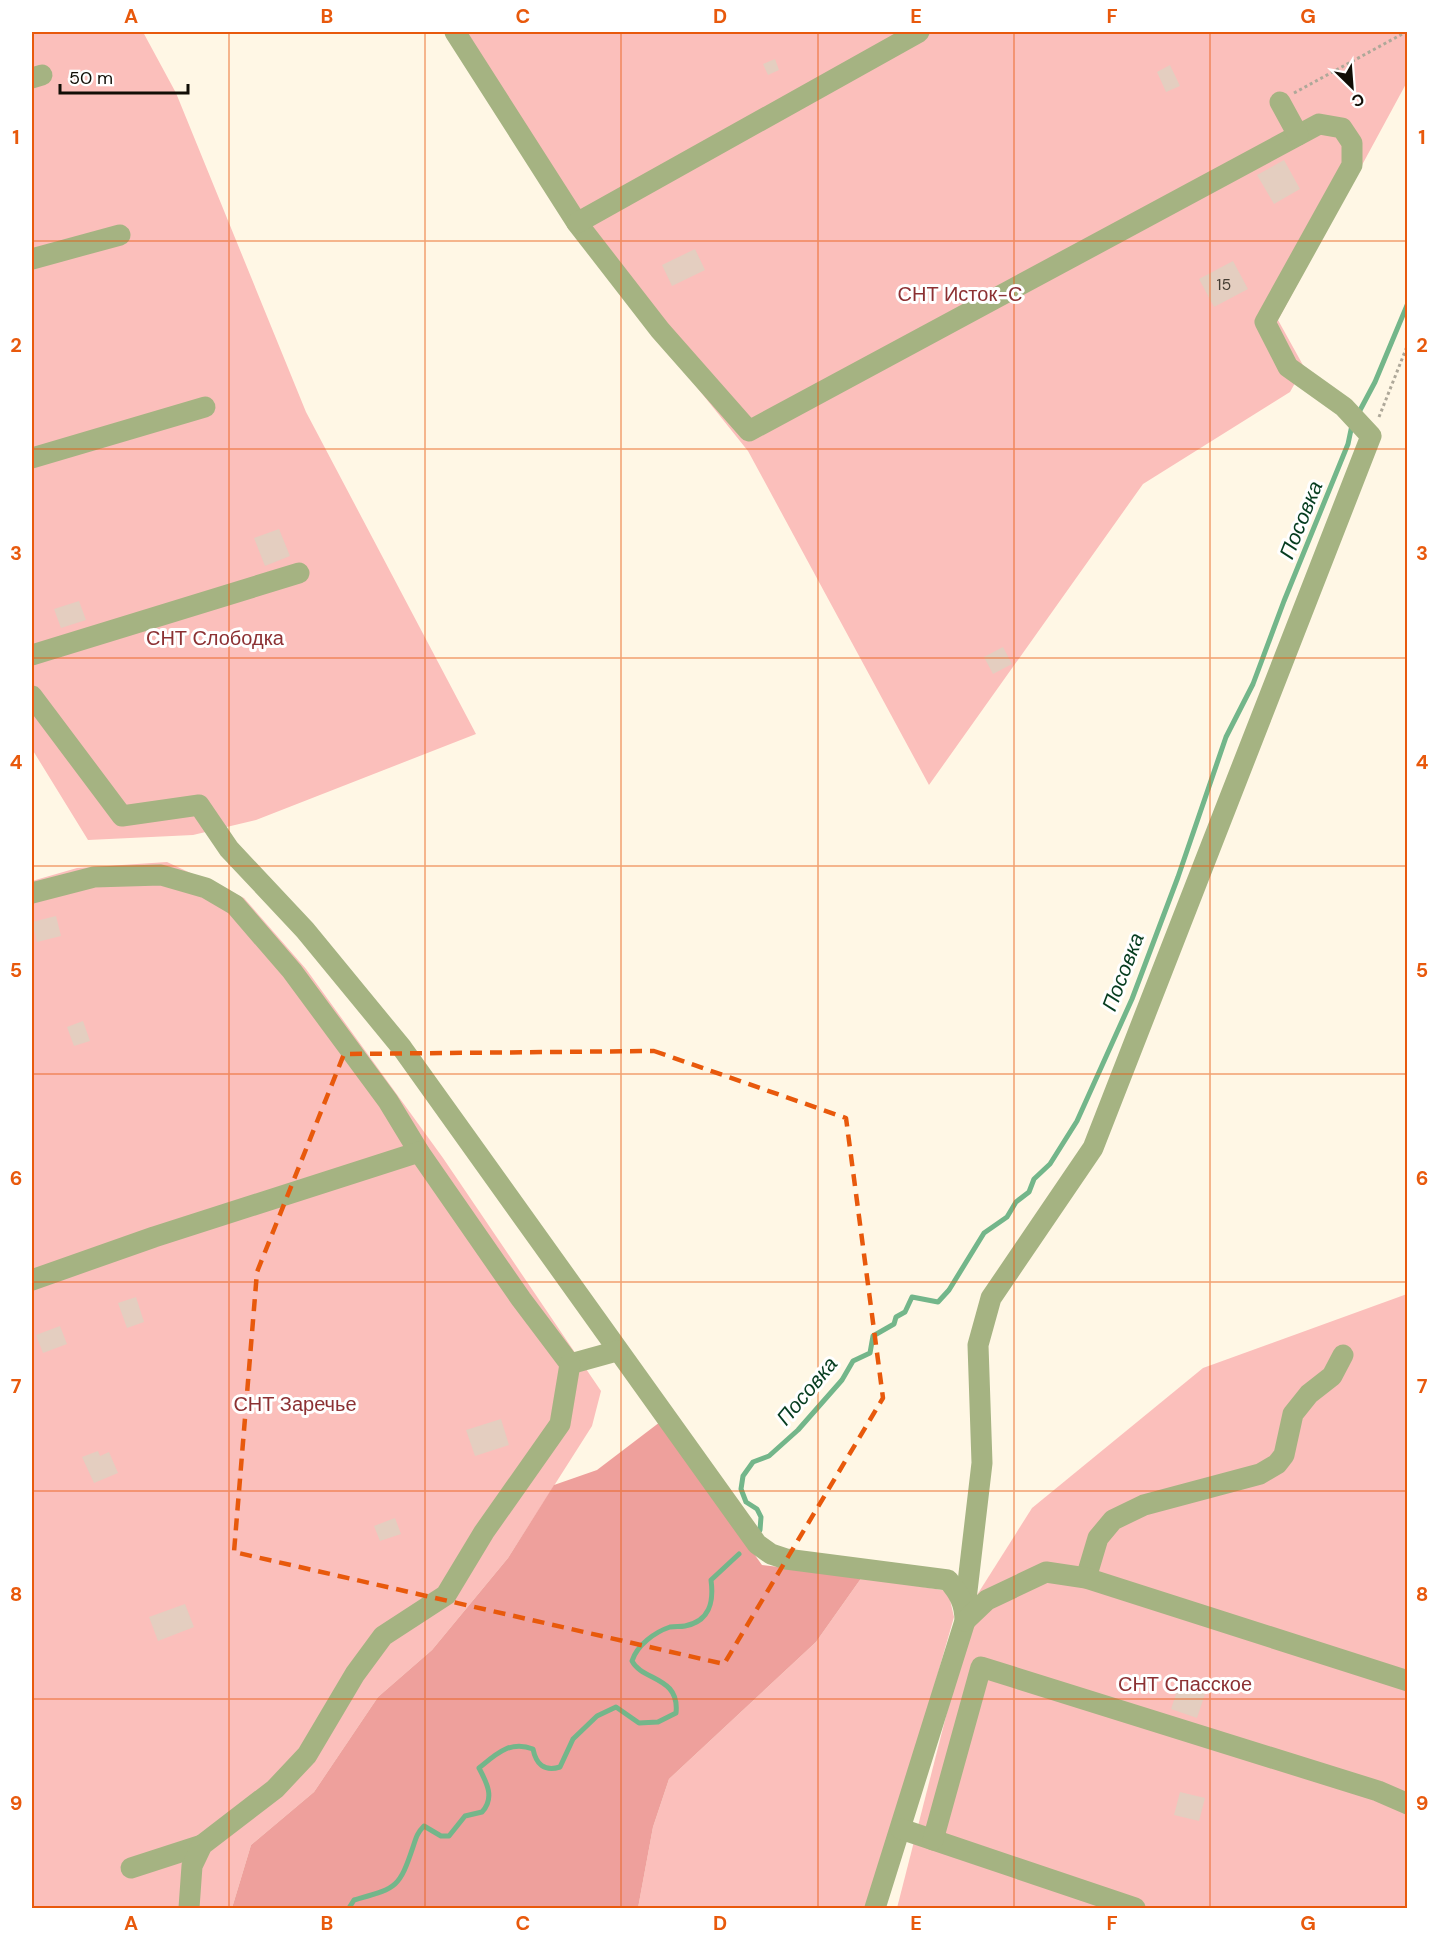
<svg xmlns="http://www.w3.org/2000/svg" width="1439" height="1940" font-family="'DM Sans',sans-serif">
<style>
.green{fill:#fbbfbb}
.forest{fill:#eea09c}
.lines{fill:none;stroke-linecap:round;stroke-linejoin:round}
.stream{stroke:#73b68a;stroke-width:5}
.building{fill:#e4cec0}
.path{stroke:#aea899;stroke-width:3;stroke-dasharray:3 3;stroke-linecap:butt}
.minor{stroke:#a5b382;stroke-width:21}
.marked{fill:none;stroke:#e8590c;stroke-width:4.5;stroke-dasharray:12 8;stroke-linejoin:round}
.grid{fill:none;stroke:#e8590c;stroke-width:1.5;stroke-opacity:0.55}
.labels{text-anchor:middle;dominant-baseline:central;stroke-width:6;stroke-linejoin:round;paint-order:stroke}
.number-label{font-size:16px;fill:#463e34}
.park-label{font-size:20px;fill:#8c3133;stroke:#fff}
.water-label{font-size:21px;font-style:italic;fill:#053c1f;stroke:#fff}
.neatline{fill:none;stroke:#e8590c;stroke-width:2}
.grid-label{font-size:20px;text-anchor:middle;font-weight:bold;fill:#e8590c}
</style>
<rect width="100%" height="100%" fill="#fff7e5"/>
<g class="green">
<polygon points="32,32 143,32 176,93 306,412 476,734 256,820 193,835 88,840 32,749"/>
<polygon points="444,32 1407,32 1407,82 1278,320 1304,367 1290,392 1143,484 929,785 748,451 574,234"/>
<polygon points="167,862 244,898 306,969 443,1158 601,1391 592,1426 508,1558 432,1650 378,1697 314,1792 251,1845 232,1908 32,1908 32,881 77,868"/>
<polygon points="1407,1294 1407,1908 897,1908 977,1595 1032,1508 1203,1368"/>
<polygon points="862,1577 948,1591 954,1617 894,1827 867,1908 638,1908 653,1827 669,1779 816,1642"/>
</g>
<polygon class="forest" points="660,1422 762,1565 862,1577 816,1642 669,1779 653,1827 638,1908 232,1908 251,1845 314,1792 378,1697 432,1650 508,1558 554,1485 597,1470"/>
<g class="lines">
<g class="stream">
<polyline points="1358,414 1375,382 1408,303"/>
<polyline points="760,1530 761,1517 757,1509 746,1502 741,1489 743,1476 753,1462 769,1456 798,1430 842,1380 853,1361 870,1353 873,1336 894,1324 896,1317 905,1312 912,1297 938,1302 949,1290 984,1233 1007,1217 1016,1202 1029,1192 1034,1179 1050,1164 1077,1121 1132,999 1178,877 1226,737 1253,684 1284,601 1348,444 1352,425"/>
<path d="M349,1908l5,-8c42,-12 45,-11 59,-53 3,-9 4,-14 11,-21l17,10h8l16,-20 17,-4c13,-14 5,-29 -3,-44 17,-14 31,-28 54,-19 3,15 11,23 27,18l13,-28 24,-23 19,-9 23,16 19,-1 18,-9c4,-37 -34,-32 -44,-52 5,-16 23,-29 38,-34 5,-1 10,0 15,-1 25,-5 29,-24 26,-46l28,-26"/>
</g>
</g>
<g class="building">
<polygon points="775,59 779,70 768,75 763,64"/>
<polygon points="1170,65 1180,86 1166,92 1157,72"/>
<polygon points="1284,160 1300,189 1274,204 1257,175"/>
<polygon points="695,249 705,270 672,286 662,265"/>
<polygon points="1233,261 1248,289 1214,307 1199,279"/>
<polygon points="279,529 290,556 265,566 254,538"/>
<polygon points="79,601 86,620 61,628 54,609"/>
<polygon points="1003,647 1012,664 993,674 984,657"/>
<polygon points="56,916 61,936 37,942 32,922"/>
<polygon points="83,1021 90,1041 74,1046 67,1027"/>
<polygon points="136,1297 144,1322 127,1328 118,1303"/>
<polygon points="60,1326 67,1344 43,1353 36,1335"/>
<polygon points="501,1419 509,1445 475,1456 466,1430"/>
<polygon points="98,1451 100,1456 109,1452 118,1473 94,1483 82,1457"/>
<polygon points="395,1518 401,1534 380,1541 374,1526"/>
<polygon points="185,1604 194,1627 158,1641 149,1617"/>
<polygon points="1180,1682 1206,1691 1197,1718 1171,1709"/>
<polygon points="1180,1792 1205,1798 1199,1821 1174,1815"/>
</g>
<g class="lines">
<g class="path">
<polyline points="1294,93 1406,32"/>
<polyline points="1379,417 1408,344"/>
</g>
<g class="minor">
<polyline points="455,32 577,223 660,330 749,431 1319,124 1342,128 1352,143 1352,165 1265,322 1288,367 1344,407 1371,436 1093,1148 991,1298 978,1345 982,1463 965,1608"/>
<polyline points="32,78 42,75"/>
<polyline points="1280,102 1298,135"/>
<polyline points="577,223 919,32"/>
<polyline points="32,259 120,235"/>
<polyline points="32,458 205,407"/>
<polyline points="32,655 299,573"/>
<path d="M32,696l90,120 77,-11 30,44 76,81 97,118 355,496 14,10 15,5 162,21c11,13 17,23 17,41l-90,287"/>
<polyline points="32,893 94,877 161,875 206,888 235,905 292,971 388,1101 419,1152 521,1299 570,1364 617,1351"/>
<polyline points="32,1280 154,1237 419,1152"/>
<polyline points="1086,1578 1098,1538 1113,1520 1144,1505 1260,1474 1277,1464 1284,1455 1293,1414 1309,1394 1332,1376 1343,1355"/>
<polyline points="965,1621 987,1600 1046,1572 1086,1578 1408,1681"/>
<polyline points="901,1829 1135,1908"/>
<polyline points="933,1840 981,1667 1378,1791 1408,1804"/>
<polyline points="131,1868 202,1845"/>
<polyline points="189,1908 192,1866 202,1845 275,1789 307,1755 355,1674 383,1636 446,1595 484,1532 560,1424 570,1364"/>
</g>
</g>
<path class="marked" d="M654,1051l192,67 37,280 -159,266 -490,-112 23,-280 87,-218z"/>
<path class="grid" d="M229,32v1876M425,32v1876M621,32v1876M818,32v1876M1014,32v1876M1210,32v1876M32,241h1376M32,449h1376M32,658h1376M32,866h1376M32,1074h1376M32,1282h1376M32,1491h1376M32,1699h1376"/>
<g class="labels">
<g class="number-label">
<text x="1224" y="284">15</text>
</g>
<g class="park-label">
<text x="960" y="294">СНТ Исток-С</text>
<text x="215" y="638">СНТ Слободка</text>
<text x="295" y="1404">СНТ Заречье</text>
<text x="1185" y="1684">СНТ Спасское</text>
</g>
<g class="water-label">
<text transform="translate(1301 520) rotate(-68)">Посовка</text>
<text transform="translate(1123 972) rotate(-69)">Посовка</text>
<text transform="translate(807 1391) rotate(-50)">Посовка</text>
</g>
</g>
<rect width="1439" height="1940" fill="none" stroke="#ffffff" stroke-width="66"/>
<g transform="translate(1352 87) rotate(155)" stroke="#ffffff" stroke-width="4.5" paint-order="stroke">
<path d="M0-4.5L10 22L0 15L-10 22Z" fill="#110e06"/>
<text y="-9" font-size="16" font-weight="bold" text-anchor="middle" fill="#110e06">С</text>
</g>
<path d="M60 84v9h128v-9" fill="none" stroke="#110e06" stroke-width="3"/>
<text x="69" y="84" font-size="18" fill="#110e06" stroke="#ffffff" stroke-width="4.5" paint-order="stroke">50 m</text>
<rect x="33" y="33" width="1373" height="1874" class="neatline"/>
<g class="grid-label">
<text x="131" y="23">A</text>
<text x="327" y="23">B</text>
<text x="523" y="23">C</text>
<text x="720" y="23">D</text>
<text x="916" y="23">E</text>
<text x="1112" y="23">F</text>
<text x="1308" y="23">G</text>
<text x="16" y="144">1</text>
<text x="1422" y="144">1</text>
<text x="16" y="352">2</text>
<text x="1422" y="352">2</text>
<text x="16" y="560">3</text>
<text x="1422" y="560">3</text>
<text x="16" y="769">4</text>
<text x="1422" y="769">4</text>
<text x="16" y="977">5</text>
<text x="1422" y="977">5</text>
<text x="16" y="1185">6</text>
<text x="1422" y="1185">6</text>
<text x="16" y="1393">7</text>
<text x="1422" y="1393">7</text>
<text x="16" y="1601">8</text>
<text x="1422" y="1601">8</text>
<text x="16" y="1810">9</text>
<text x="1422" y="1810">9</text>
<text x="131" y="1930">A</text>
<text x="327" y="1930">B</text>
<text x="523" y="1930">C</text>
<text x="720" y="1930">D</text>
<text x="916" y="1930">E</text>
<text x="1112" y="1930">F</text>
<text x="1308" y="1930">G</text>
</g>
</svg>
